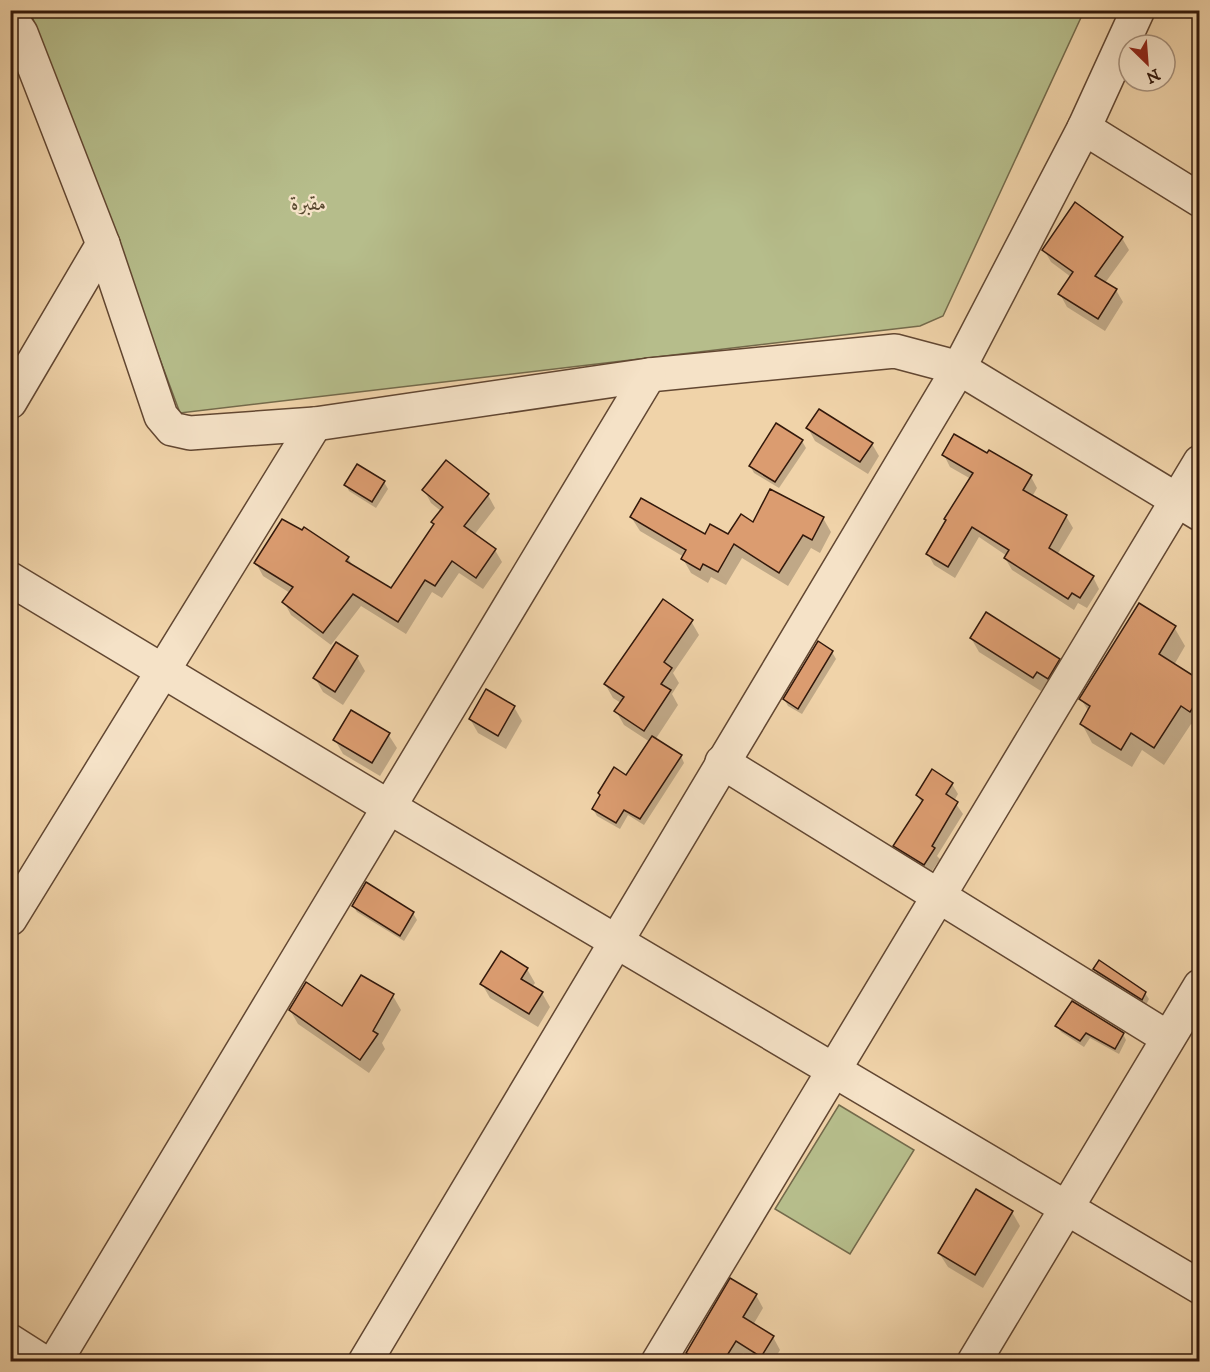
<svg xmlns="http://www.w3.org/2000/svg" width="1210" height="1372" font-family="'IM FELL DW Pica',Amiri,serif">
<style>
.green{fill:#b6bd8b;stroke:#746a4b;stroke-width:1.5}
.shadow{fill:#0003}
.building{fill:#db9c70;stroke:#32180b;stroke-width:1.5}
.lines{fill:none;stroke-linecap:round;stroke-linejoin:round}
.minor-casing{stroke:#624732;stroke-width:36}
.minor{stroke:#f5e2c7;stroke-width:33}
.labels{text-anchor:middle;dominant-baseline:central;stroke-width:4.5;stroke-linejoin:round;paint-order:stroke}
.park-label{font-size:21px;font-style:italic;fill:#5a4a31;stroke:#f5e2c7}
</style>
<rect width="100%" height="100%" fill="#f0d3a9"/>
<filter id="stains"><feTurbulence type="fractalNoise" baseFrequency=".00333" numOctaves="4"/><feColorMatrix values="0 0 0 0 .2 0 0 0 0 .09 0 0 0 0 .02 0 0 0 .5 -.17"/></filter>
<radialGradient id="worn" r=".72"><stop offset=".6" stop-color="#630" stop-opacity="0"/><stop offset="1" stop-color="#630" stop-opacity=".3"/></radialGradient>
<g class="green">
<polygon points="30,11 1084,11 943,316 920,326 180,413"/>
<polygon points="839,1105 914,1150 850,1254 775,1209"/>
</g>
<g class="shadow">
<polygon points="1122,238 1129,250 1105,283 1116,290 1123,302 1105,331 1067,307 1060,294 1071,277 1051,262 1044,250"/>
<polygon points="808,428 872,444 879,456 868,474 815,441"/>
<polygon points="802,441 806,448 779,488 754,473 750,466"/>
<polygon points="944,455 1031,477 1037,488 1032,497 1066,516 1073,528 1057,555 1093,577 1099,589 1087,608 1078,603 1074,610 1012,570 1005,558 1007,556 979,537 955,578 934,565 928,554 971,479 950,467"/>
<polygon points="446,462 488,495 495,508 474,535 495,550 502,562 483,589 459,573 442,598 432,592 406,634 361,606 331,645 291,615 284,602 290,593 263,576 256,563 348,558 353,566 392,591 435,526 433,522 441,511 431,503 424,490"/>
<polygon points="384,482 388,489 376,508 349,491 346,485"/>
<polygon points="631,517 706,536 728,536 754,524 823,518 831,532 820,553 811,548 788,586 742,558 726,585 711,577 708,583 691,573 683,559 684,557 640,531"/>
<polygon points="691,621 699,635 673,673 679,683 672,694 678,705 655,740 681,756 684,763 644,825 628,815 620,829 597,816 593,809 627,777 650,742 624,725 616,711 621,703 613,698 605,684"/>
<polygon points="1174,627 1185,646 1174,665 1200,681 1200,729 1191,724 1164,765 1142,750 1132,767 1092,743 1082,724 1089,712 1081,699"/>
<polygon points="971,638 1058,660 1067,674 1056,692 1045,685 1041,691 979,652"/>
<polygon points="832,652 836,659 802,714 788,706 784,699"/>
<polygon points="357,657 365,671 343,705 323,692 315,678"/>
<polygon points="514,707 522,721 506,749 478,733 470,719"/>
<polygon points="388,734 397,748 380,776 343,754 335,740"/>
<polygon points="933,772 952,784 958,794 954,801 963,814 937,856 940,859 930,874 901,856 895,846 922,803 917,795"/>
<polygon points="1200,800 1200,824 1193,812"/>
<polygon points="353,906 413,913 417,920 404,941 357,912"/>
<polygon points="527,969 535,983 532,987 542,993 550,1007 538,1027 490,998 482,984"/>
<polygon points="1095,969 1145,993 1149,999 1146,1005 1098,976"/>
<polygon points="393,996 401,1010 382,1043 385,1049 369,1073 298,1024 290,1010 343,1009"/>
<polygon points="1057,1026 1123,1034 1126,1040 1119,1054 1090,1038 1084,1047 1061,1032"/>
<polygon points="977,1191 1012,1212 1020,1226 983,1288 948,1267 939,1253"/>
<polygon points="756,1295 763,1308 753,1325 773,1337 780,1350 773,1362 758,1362 743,1353 738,1362 692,1362 687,1353"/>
<polygon points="558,1356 566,1362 554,1362"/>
</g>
<g class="building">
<polygon points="1075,202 1123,237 1095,276 1117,289 1098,319 1058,294 1073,272 1042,250"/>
<polygon points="819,409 873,443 860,462 806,428"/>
<polygon points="776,423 803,440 775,482 749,466"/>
<polygon points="954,434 987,453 989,450 1032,475 1023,490 1067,515 1049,548 1094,576 1080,598 1072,593 1068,599 1004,558 1009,550 972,527 948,567 926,554 946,520 944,519 973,473 942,455"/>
<polygon points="446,460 489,494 464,526 496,549 476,578 452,561 435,586 425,580 398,622 353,594 323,633 282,602 293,587 254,563 282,519 302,530 304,527 349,557 346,561 391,588 434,524 431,522 443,507 422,490"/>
<polygon points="357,464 385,481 372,502 344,485"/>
<polygon points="770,489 824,517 812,540 803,535 779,573 734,544 718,572 703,564 700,570 681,559 686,550 630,517 641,498 705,534 710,524 728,534 741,514 753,522"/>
<polygon points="663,599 693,620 664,662 672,668 661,684 671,690 644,731 614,711 624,697 604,684"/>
<polygon points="1139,603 1176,626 1159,654 1200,680 1200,697 1190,712 1181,706 1154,748 1131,733 1121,750 1080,724 1090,706 1079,699"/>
<polygon points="986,612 1060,659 1048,679 1037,672 1033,678 970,638"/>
<polygon points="818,641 833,651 798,709 783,699"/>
<polygon points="336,642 358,656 335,692 313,678"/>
<polygon points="486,689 515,706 498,736 469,719"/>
<polygon points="351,710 390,733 372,763 333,740"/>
<polygon points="652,736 682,755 640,819 624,810 616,823 592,809 600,795 598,793 614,767 626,775"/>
<polygon points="932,769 953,783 946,794 958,802 932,846 935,848 924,865 893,846 923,800 916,795"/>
<polygon points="366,882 414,912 400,936 352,906"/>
<polygon points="501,951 528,968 521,979 543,992 529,1014 480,984"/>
<polygon points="1099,960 1146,992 1142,1000 1093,969"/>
<polygon points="361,975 394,994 373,1031 378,1034 360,1060 289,1010 306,982 342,1006"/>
<polygon points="1072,1001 1124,1033 1115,1049 1086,1033 1080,1041 1055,1026"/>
<polygon points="976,1189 1013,1211 975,1275 938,1253"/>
<polygon points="730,1278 757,1294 743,1317 774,1336 761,1357 736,1341 723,1362 700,1362 686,1353"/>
</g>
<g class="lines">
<defs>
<g id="minor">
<polyline points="10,17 21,33 103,244 161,416 172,429 190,433 315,424 649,375 895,351 959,368 1200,514"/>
<polyline points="1084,128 1200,200"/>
<polyline points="10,402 103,244"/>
<polyline points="10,579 389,807 1200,1287"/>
<polyline points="722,762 1168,1038"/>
<polyline points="10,919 315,424"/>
<polyline points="10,1341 43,1362"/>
<polyline points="55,1362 649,375"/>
<polyline points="365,1362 959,368 1084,128 1138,10"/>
<polyline points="658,1362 1200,462"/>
<polyline points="974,1362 1200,986"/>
</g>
</defs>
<use href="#minor" class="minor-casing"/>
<use href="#minor" class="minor"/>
</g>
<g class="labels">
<g class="park-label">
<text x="309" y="204">مقبرة</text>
</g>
</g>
<rect width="1210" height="1372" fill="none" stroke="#f0d3a9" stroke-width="36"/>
<rect x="12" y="12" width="1186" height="1348" fill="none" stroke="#32180b" stroke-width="3"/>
<rect x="18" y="18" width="1174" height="1336" fill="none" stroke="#32180b" stroke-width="1.5"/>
<g transform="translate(1147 63) rotate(155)"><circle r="28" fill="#f5e2c7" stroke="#a7917c" stroke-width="1.5"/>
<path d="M0-4.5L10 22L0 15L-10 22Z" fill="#8f2418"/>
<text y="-9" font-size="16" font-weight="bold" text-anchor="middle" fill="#32180b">N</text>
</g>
<rect width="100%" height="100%" filter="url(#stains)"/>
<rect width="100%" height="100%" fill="url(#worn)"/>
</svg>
